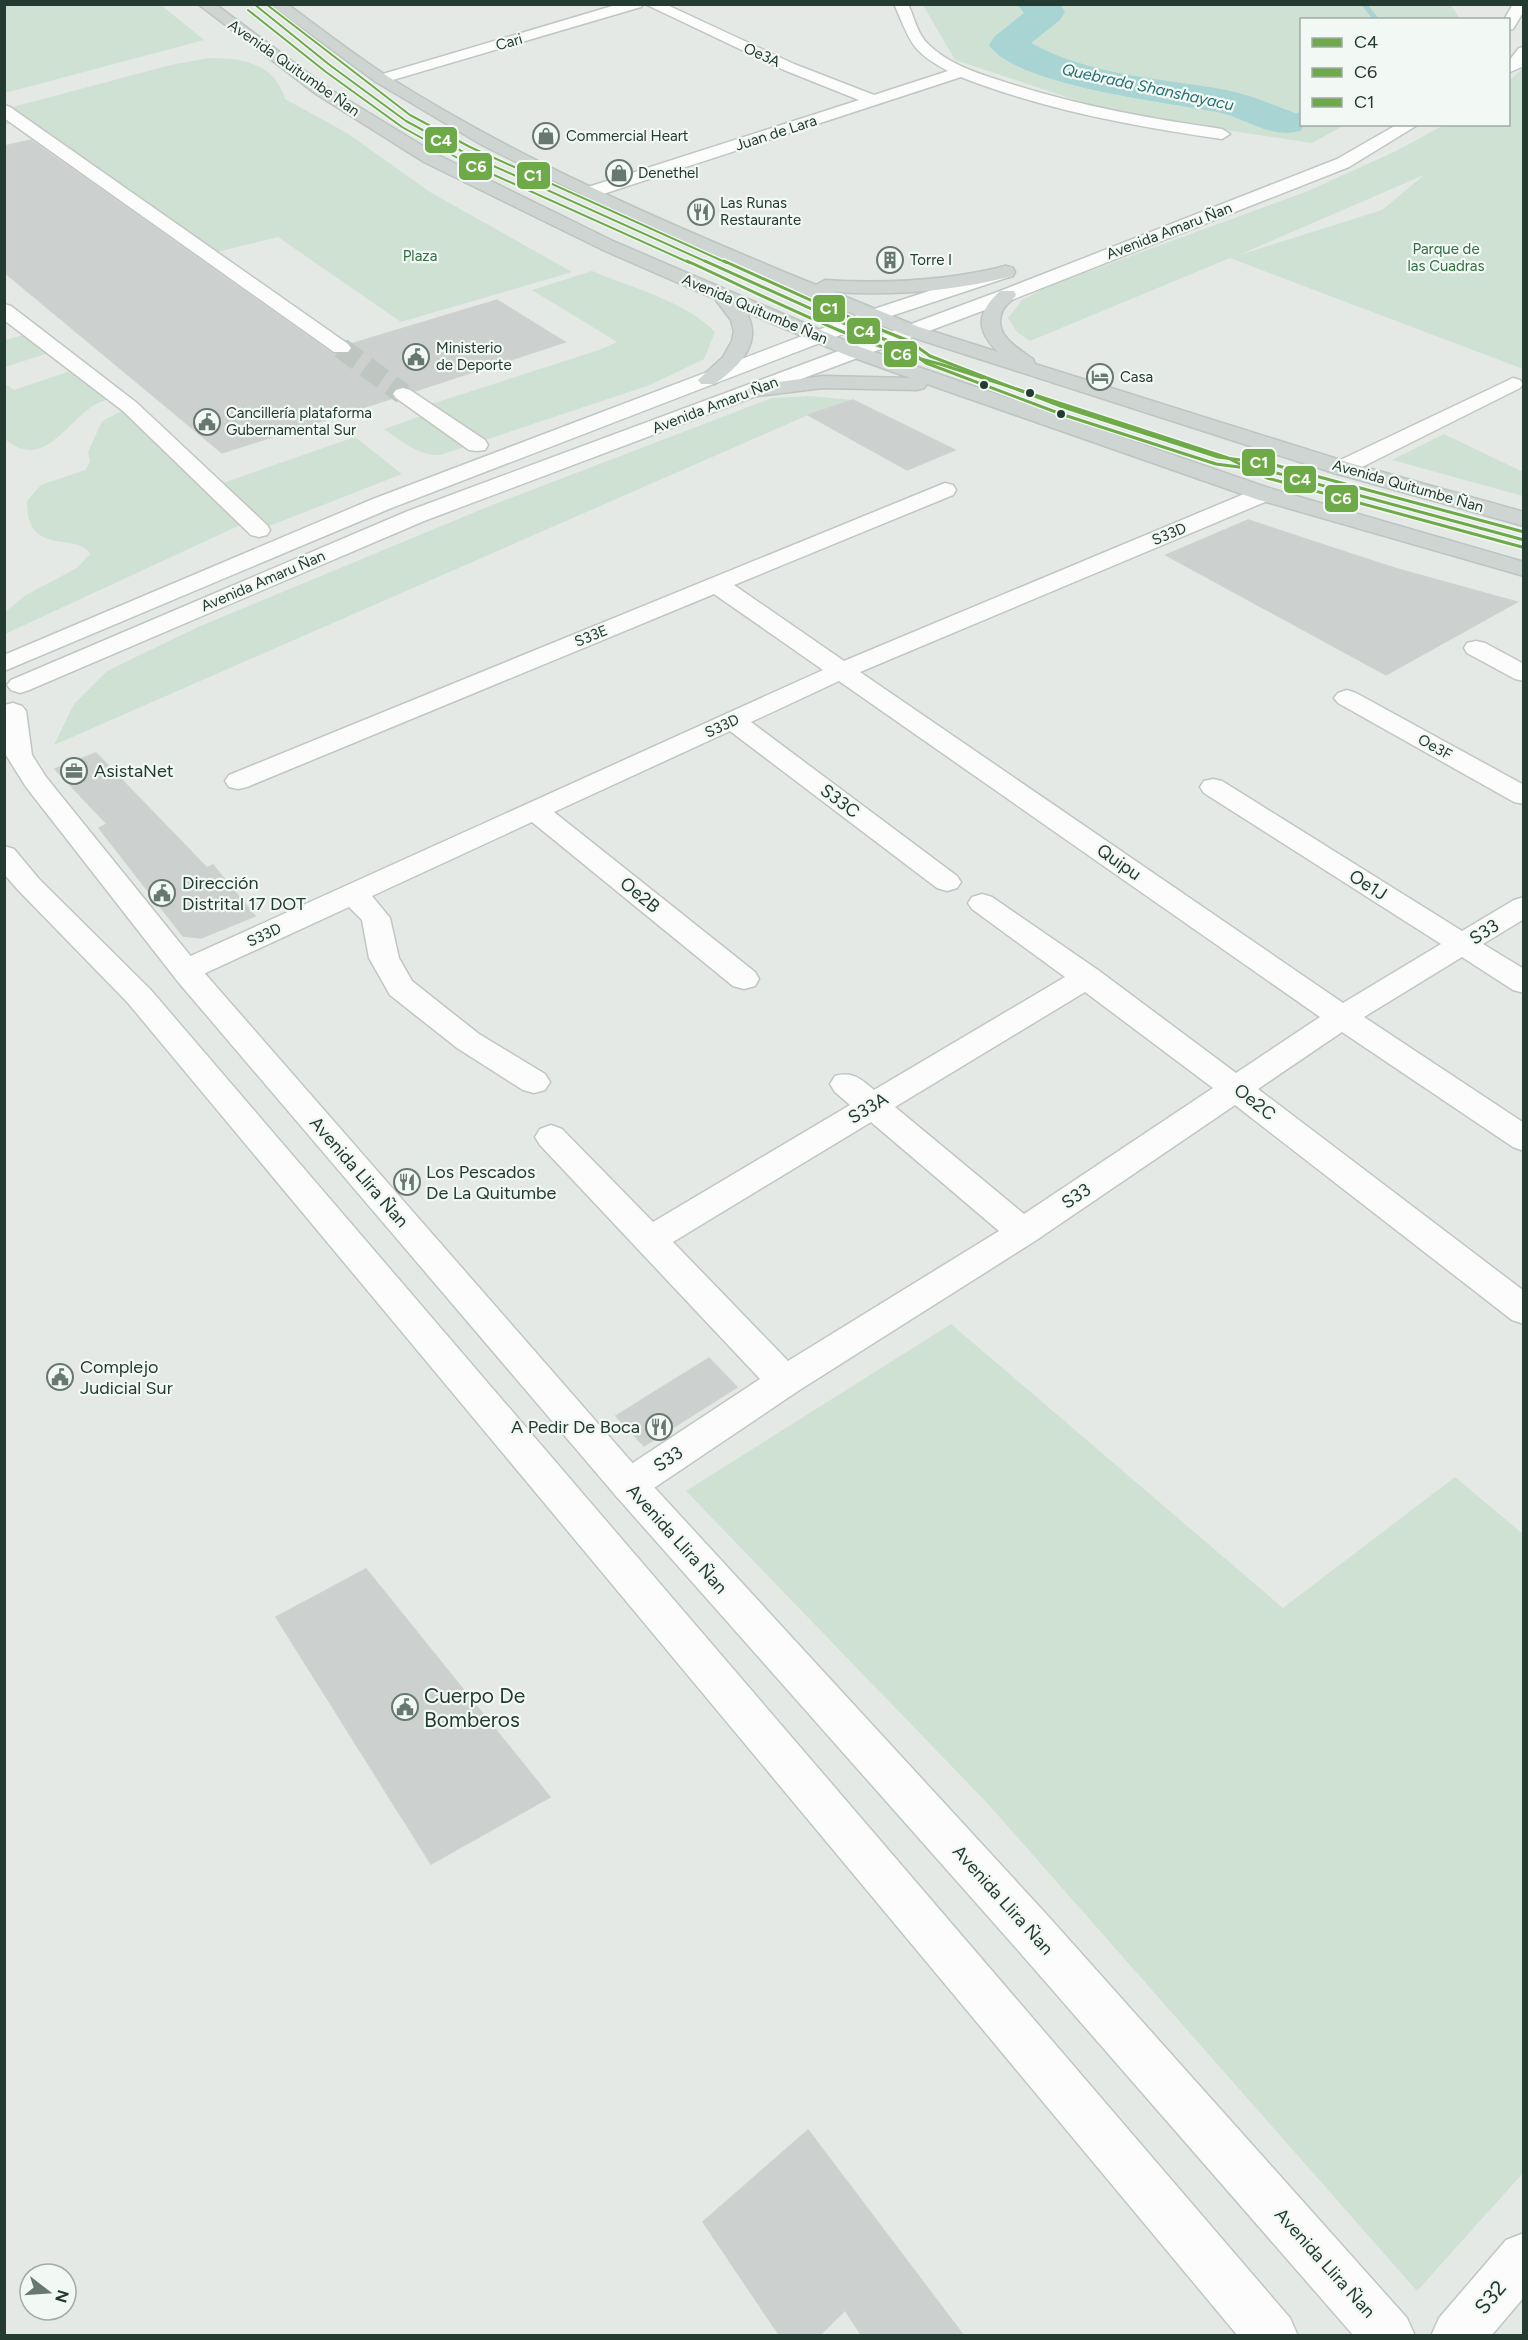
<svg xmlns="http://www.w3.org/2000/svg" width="1528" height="2340" font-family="Figtree,sans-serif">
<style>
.green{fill:#cfe1d2;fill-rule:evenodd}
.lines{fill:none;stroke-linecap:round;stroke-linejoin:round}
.stream{fill:#a8d4d4;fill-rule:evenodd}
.river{fill:#a8d4d4;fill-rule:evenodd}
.building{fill:#ccd0ce;stroke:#cdd2cf;stroke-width:1.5}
.street-tunnel{stroke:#bec6c2;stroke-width:21;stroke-dasharray:21 10;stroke-linecap:butt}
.street-casing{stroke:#c1c6c3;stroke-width:3}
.secondary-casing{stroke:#c0c7c3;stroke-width:3}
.primary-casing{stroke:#bdc5c1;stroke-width:3}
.street{fill:#fbfcfb;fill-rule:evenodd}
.secondary{fill:#fbfcfb;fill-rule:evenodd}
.primary{fill:#ced5d2;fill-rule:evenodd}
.bus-1-far1-casing{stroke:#f2f8f4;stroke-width:4.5}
.bus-1-casing{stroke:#f2f8f4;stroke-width:6}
.bus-2-far1-casing{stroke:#f2f8f4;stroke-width:4.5}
.bus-2-casing{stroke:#f2f8f4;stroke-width:6}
.bus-3-far1-casing{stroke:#f2f8f4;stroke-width:4.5}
.bus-3-casing{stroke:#f2f8f4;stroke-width:6}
.bus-1-far1{stroke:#6faa48;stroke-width:2}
.bus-1{stroke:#6faa48;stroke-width:3}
.bus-2-far1{stroke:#6faa48;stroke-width:2}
.bus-2{stroke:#6faa48;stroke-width:3}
.bus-3-far1{stroke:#6faa48;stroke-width:2}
.bus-3{stroke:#6faa48;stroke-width:3}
.bus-dot{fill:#243b31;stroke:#f2f8f4;stroke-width:2}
.labels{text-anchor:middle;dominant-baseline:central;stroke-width:4.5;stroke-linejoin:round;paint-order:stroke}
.far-street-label{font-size:15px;fill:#243b31;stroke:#f2f8f4}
.far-poi-label{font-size:15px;fill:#243b31;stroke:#f2f8f4;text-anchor:start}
.far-park-label{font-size:15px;fill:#316e40;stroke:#f2f8f4}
.far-water-label{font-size:16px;font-style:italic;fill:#226f72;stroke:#f2f8f4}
.poi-label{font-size:18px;fill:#243b31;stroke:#f2f8f4;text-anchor:start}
.street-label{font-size:18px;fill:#243b31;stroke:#f2f8f4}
.near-poi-label{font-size:21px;fill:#243b31;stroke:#f2f8f4;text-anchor:start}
.near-street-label{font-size:21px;fill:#243b31;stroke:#f2f8f4}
.line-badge{stroke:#f2f8f4;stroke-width:2}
.badge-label{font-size:16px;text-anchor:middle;font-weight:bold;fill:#fff}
</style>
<rect width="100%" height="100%" fill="#e4e9e6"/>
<g class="green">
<polygon points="5,4 161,5 204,40 5,93"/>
<polygon points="1450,4 1460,19 1302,20 1302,124 1345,125 1312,143 1118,114 955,60 923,5"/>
<path d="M209,58c34,0 65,5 76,41l62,34 83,59 142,80 -171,50 -123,-85 -61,15 -196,-131 -16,4v-16l166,-44z"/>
<path d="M1523,68v301l-293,-111 -200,83 -13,-9 -9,-14 14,-18 27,-14 259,-95 88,-40 48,-26 64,-1 1,-43zM1424,175l-42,35 -143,45z"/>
<path d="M592,271c38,16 95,31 123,61l-11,27 -54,26 -210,70c-22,1 -38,-14 -56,-26l46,-16 -8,-6 177,-57 18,-8 -85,-52z"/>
<polygon points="31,333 55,351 5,367 5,340"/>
<path d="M79,368l38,29c-11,2 -21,6 -30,13 -25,20 -47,59 -82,29l-1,-56 10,7z"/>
<polygon points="810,396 853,400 808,415 54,745 74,704 107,671 198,627 492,505 772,398"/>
<path d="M130,407l84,79 141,-49 47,37 -143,56 -10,-9 -244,113v-22l21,-17 51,-27 13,-14c-11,-23 -64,5 -63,-53l14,-16 44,-15 5,-8 -2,-10 14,-31z"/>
<polygon points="1444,434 1523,472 1523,496 1392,460"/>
<polygon points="951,1324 1283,1608 1455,1477 1523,1534 1523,2173 1417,2291 989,1805 686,1491"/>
</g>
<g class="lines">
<g class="stream">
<polygon points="1361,4 1367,4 1380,20 1373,20"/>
<polygon points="1302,110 1302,115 1288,124 1284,124 1284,122"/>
</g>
<path class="river" d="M1017,4h43l5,8 -5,8 -29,23c59,33 130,35 195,47 25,5 50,16 74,25l2,9h3l-5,7c-30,8 -54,-13 -83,-19 -50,-10 -200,-26 -228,-67l5,-8 30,-24z"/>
</g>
<g class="building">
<polygon points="31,140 333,354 348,354 353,348 351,344 497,300 565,342 415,391 404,386 395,388 391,394 393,398 222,453 4,272 4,146"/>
<polygon points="853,400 955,450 907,470 808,415"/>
<polygon points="1248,520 1394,568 1517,602 1386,675 1166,555"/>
<polygon points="96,753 207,868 213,865 255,916 201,938 183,936 99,828 107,824 55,769"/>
<polygon points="709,1358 737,1387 644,1446 616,1416"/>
<polygon points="366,1569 550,1797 431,1864 276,1617"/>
<polygon points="808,2130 964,2336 862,2336 845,2310 819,2336 780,2336 703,2222"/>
</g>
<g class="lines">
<polyline class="street-tunnel" points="341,348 403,394"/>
<defs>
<g id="street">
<polygon points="619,4 643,4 641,7 386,82 376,82 373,79 376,76"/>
<path d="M645,4h20l129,60 80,31 74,-24c-39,-21 -37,-30 -54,-67h14c7,15 9,30 21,41 22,21 54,30 82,39 69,22 140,35 211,45l8,5 -8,5c-89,-13 -177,-29 -261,-62l-364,119h-12l-3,-4 3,-4 274,-88 -75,-30z"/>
<polygon points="4,105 10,107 348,344 351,348 348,352 334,352 4,118"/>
<polygon points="4,304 11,306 137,403 267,525 270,530 267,535 259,537 251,535 123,411 4,320"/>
<polygon points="1513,378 1520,380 1523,384 1520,388 1350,473 1342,475 1334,473 1331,468 1334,463"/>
<polygon points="403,388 410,390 485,440 488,445 485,450 477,451 469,450 396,398 393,394 396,390"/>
<path d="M945,483l8,2 3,5 -3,5 -219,90 110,76 412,-172 8,-2 8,2 3,5 -3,5 -412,173 483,331 98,-59 -237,-151 -4,-6 4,-6 9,-2 9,2 240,150 52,-31 10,-3v22l-41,25 41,25v24l-11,-3 -51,-33 -98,60 160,106v28l-11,-4 -171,-115 -84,57 266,202v33l-12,-4 -277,-215 -200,136 -237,150 -156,105 -13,5 -13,-5 -6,-11 6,-11 144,-95 -220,-234 -5,-8 5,-8 11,-4 11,4 91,93 197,-117 -15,-13 -5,-8 5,-8c18,-5 26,3 39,14l191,-113 -93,-68 -4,-6 4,-6 10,-3 10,3 106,73 138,103 84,-56 -481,-336 -88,41 206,154 4,6 -4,6 -10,3 -10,-3 -207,-157 -176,81 201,160 4,7 -4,7 -11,3 -11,-3 -201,-164 -160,74 18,22 9,40 13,23 67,53 66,40 5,8 -5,8 -11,3 -11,-3 -66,-42 -67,-53 -21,-37 -7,-38 -13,-13 -152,70 -11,3 -11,-3 -4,-7 4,-7 648,-293 -109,-76 -467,193 -9,2 -9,-2 -4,-6 4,-6zM1085,992l128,96 -189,126 -129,-107zM871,1122l128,109 -211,130 -115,-119z"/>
<polygon points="1476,641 1485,643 1524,664 1524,681 1515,679 1467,653 1464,648 1467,643"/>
<polygon points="1347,690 1356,693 1524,785 1524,804 1514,802 1338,703 1334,698 1338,693"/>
<polygon points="1524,2233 1524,2297 1491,2336 1431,2336 1439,2318 1506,2240"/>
</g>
<g id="secondary">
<polygon points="1513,4 1524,4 1524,11 1513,29 1508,30 1508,20 1504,20"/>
<polygon points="1524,47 1524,66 1508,73 1508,62 1519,48"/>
<polygon points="1398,124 1419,124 1349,167 1014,299 424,521 29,690 20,693 11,690 7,685 11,680 408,511 1000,291 1337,159"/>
<polygon points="1005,266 1012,268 1014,272 1012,276 882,319 389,509 4,671 4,655 373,499 868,311"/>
<polygon points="13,703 22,706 26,711 32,755 46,777 201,969 642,1474 1048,1916 1407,2318 1415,2336 1354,2336 1016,1948 616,1496 179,983 26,787 6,755 4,705"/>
<polygon points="4,846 14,849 39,879 150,989 1290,2318 1298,2336 1238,2336 128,1003 19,891 4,874"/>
</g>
<g id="primary">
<path d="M198,4h17l113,84 108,66 179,88 245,105 412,142 252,73v14l-268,-77 -329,-115 -3,4 -7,2 -94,-2 -66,8 -7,-2 -3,-4 3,-4 73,-10 87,2 -64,-23 -100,-43c18,31 -7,54 -31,72h-14l-3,-4 25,-23 9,-16 2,-10 -3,-11 -16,-21 -112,-49 -179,-88 -108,-68z"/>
<path d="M270,4h17c33,24 66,50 100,72 134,85 283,149 429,209l9,-5c62,4 121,1 181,-14l7,2 2,4 -2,4c-59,15 -118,20 -179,16l85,35 79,25c-23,-23 -21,-39 2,-61h14l2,4c-3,5 -10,9 -13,15 -12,23 14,38 30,49l2,5 315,99 174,49v14l-190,-53 -429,-138 -122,-50 -126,-53 -175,-87 -106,-63z"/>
</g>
</defs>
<use href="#street" class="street-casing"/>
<use href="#secondary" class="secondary-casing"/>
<use href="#primary" class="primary-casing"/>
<use href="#street" class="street"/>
<use href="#secondary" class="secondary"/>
<use href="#primary" class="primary"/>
<defs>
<polyline id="bus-1-far1" points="254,4 331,66 406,121 467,154 709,263"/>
<polyline id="bus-1" points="705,261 836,320 906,348 926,363 1061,414 1216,464 1269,471 1524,540"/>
<polyline id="bus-2-far1" points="248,10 326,72 402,127 463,161 690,263"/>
<path id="bus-2" d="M687,261c82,37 165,82 253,103l288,94 39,20 255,69"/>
<polyline id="bus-3-far1" points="266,4 410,115 470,147 727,263"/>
<polyline id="bus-3" points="724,261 839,313 909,341 930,356 1063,407 1218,457 1271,464 1524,532"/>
</defs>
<use href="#bus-1-far1" class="bus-1-far1-casing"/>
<use href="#bus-1" class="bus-1-casing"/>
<use href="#bus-2-far1" class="bus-2-far1-casing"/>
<use href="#bus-2" class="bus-2-casing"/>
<use href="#bus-3-far1" class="bus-3-far1-casing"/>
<use href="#bus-3" class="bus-3-casing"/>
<use href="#bus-1-far1" class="bus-1-far1"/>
<use href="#bus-1" class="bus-1"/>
<use href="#bus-2-far1" class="bus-2-far1"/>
<use href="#bus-2" class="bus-2"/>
<use href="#bus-3-far1" class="bus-3-far1"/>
<use href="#bus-3" class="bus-3"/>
</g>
<defs>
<symbol id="shop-ring" viewBox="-11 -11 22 22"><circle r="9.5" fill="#f2f8f4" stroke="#677870" stroke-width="1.5"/><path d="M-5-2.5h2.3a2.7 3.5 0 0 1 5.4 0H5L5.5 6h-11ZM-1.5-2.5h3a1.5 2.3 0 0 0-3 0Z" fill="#677870"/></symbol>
<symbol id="restaurant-ring" viewBox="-11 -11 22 22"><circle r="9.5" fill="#f2f8f4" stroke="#677870" stroke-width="1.5"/><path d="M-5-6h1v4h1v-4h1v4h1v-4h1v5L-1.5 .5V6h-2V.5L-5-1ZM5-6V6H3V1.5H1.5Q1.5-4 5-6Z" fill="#677870"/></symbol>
<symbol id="building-ring" viewBox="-11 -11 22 22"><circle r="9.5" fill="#f2f8f4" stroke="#677870" stroke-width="1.5"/><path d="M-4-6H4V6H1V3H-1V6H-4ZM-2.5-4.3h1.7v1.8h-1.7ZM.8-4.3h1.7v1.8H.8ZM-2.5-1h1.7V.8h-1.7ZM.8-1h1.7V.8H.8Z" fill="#677870"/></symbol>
<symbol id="civic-ring" viewBox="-11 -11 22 22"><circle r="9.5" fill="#f2f8f4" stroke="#677870" stroke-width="1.5"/><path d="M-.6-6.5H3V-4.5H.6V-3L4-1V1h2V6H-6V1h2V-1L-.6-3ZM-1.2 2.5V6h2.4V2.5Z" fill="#677870"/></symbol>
<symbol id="hotel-ring" viewBox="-11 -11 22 22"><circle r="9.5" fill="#f2f8f4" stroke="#677870" stroke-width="1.5"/><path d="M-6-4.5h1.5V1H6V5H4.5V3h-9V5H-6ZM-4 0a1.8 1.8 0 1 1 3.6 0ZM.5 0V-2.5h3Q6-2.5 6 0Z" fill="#677870"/></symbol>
<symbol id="office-ring" viewBox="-11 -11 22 22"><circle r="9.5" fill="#f2f8f4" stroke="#677870" stroke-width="1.5"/><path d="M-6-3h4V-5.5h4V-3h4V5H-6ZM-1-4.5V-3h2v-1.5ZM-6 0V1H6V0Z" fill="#677870"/></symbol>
</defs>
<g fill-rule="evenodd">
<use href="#shop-ring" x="531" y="121" width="30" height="30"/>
<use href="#shop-ring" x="604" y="158" width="30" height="30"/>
<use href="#restaurant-ring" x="686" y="197" width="30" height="30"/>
<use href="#building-ring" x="875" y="245" width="30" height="30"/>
<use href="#civic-ring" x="401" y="342" width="30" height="30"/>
<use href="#hotel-ring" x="1085" y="362" width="30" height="30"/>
<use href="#civic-ring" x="192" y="407" width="30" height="30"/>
<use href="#office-ring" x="59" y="756" width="30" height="30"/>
<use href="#civic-ring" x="147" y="878" width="30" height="30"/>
<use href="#restaurant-ring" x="392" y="1167" width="30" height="30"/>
<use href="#civic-ring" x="45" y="1362" width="30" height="30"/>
<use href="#restaurant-ring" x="644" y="1412" width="30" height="30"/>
<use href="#civic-ring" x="390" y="1692" width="30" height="30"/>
</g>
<g class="bus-dot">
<circle cx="984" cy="385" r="5"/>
<circle cx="1030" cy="393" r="5"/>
<circle cx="1061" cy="414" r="5"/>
</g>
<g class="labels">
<g class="far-street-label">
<text transform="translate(509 42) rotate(-16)">Cari</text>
<text transform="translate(762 55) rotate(24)">Oe3A</text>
<text transform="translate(294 68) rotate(35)">Avenida Quitumbe Ñan</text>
<text transform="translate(776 133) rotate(-18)">Juan de Lara</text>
<text transform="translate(1169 231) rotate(-21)">Avenida Amaru Ñan</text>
<text transform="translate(755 309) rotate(23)">Avenida Quitumbe Ñan</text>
<text transform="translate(715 405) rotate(-21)">Avenida Amaru Ñan</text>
<text transform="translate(1408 486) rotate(16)">Avenida Quitumbe Ñan</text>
<text transform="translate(1169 534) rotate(-23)">S33D</text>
<text transform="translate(263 581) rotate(-23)">Avenida Amaru Ñan</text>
<text transform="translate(591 636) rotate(-22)">S33E</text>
<text transform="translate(722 726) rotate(-25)">S33D</text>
<text transform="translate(1435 747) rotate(29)">Oe3F</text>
<text transform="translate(264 935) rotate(-25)">S33D</text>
</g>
<g class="far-poi-label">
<text x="566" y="136">Commercial Heart</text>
<text x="638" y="173">Denethel</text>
<text x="720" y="203">Las Runas<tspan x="720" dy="17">Restaurante</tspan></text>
<text x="910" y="260">Torre I</text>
<text x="436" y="348">Ministerio<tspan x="436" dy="17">de Deporte</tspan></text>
<text x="1120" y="377">Casa</text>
<text x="226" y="413">Cancillería plataforma<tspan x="226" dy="17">Gubernamental Sur</tspan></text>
</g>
<g class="far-park-label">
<text x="1446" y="249">Parque de<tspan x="1446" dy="17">las Cuadras</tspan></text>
<text x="420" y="256">Plaza</text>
</g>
<g class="far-water-label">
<text transform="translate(1148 87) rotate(12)">Quebrada Shanshayacu</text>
</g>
<g class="poi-label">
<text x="94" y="771">AsistaNet</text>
<text x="182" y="883">Dirección<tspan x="182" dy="21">Distrital 17 DOT</tspan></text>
<text x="426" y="1172">Los Pescados<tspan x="426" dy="21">De La Quitumbe</tspan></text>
<text x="80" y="1367">Complejo<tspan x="80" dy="21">Judicial Sur</tspan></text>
<text x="640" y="1427" text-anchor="end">A Pedir De Boca</text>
</g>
<g class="street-label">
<text transform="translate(840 801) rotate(37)">S33C</text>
<text transform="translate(1119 862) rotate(35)">Quipu</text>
<text transform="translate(1368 885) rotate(32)">Oe1J</text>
<text transform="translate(640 895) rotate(39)">Oe2B</text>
<text transform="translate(1484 932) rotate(-33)">S33</text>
<text transform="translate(1255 1102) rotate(38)">Oe2C</text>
<text transform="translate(868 1108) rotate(-31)">S33A</text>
<text transform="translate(359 1172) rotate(49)">Avenida Llira Ñan</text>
<text transform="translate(1076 1196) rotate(-34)">S33</text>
<text transform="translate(668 1459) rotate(-34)">S33</text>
<text transform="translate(677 1539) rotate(48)">Avenida Llira Ñan</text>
<text transform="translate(1003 1900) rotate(48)">Avenida Llira Ñan</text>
<text transform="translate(1325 2263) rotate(48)">Avenida Llira Ñan</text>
</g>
<g class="near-poi-label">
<text x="424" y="1695">Cuerpo De<tspan x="424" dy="24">Bomberos</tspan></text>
</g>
<g class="near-street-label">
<text transform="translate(1490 2297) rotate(-50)">S32</text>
</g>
</g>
<g class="line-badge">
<rect x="424" y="126" width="34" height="28" rx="6" fill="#6faa48"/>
<rect x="458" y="152" width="35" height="29" rx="6" fill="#6faa48"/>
<rect x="516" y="161" width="35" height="29" rx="6" fill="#6faa48"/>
<rect x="812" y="294" width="34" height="29" rx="6" fill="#6faa48"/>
<rect x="846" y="317" width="35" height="28" rx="6" fill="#6faa48"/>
<rect x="883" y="340" width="35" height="28" rx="6" fill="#6faa48"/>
<rect x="1241" y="448" width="35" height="29" rx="6" fill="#6faa48"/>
<rect x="1283" y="465" width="34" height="29" rx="6" fill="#6faa48"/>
<rect x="1324" y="484" width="35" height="29" rx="6" fill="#6faa48"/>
</g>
<g class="badge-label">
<text x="441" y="146">C4</text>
<text x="476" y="172">C6</text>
<text x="533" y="181">C1</text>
<text x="829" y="314">C1</text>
<text x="864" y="337">C4</text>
<text x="901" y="360">C6</text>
<text x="1259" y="468">C1</text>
<text x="1300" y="485">C4</text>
<text x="1341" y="504">C6</text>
</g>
<rect width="1528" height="2340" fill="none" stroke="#243b31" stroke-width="12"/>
<rect x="1300" y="18" width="210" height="108" fill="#f2f8f4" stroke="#a0aca6" stroke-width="1.5"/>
<rect x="1312" y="38" width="30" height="9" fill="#6faa48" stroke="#a0aca6" stroke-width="1.5"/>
<text x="1354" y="48" font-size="18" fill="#243b31">C4</text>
<rect x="1312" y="68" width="30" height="9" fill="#6faa48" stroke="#a0aca6" stroke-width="1.5"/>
<text x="1354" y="78" font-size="18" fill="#243b31">C6</text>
<rect x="1312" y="98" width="30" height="9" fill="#6faa48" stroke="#a0aca6" stroke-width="1.5"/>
<text x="1354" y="108" font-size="18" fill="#243b31">C1</text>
<g transform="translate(48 2292) rotate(107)"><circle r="28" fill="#f2f8f4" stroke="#a0aca6" stroke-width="1.5"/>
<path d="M0-4.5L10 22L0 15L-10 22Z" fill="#677870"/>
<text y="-9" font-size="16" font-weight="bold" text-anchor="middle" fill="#243b31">N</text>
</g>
</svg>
